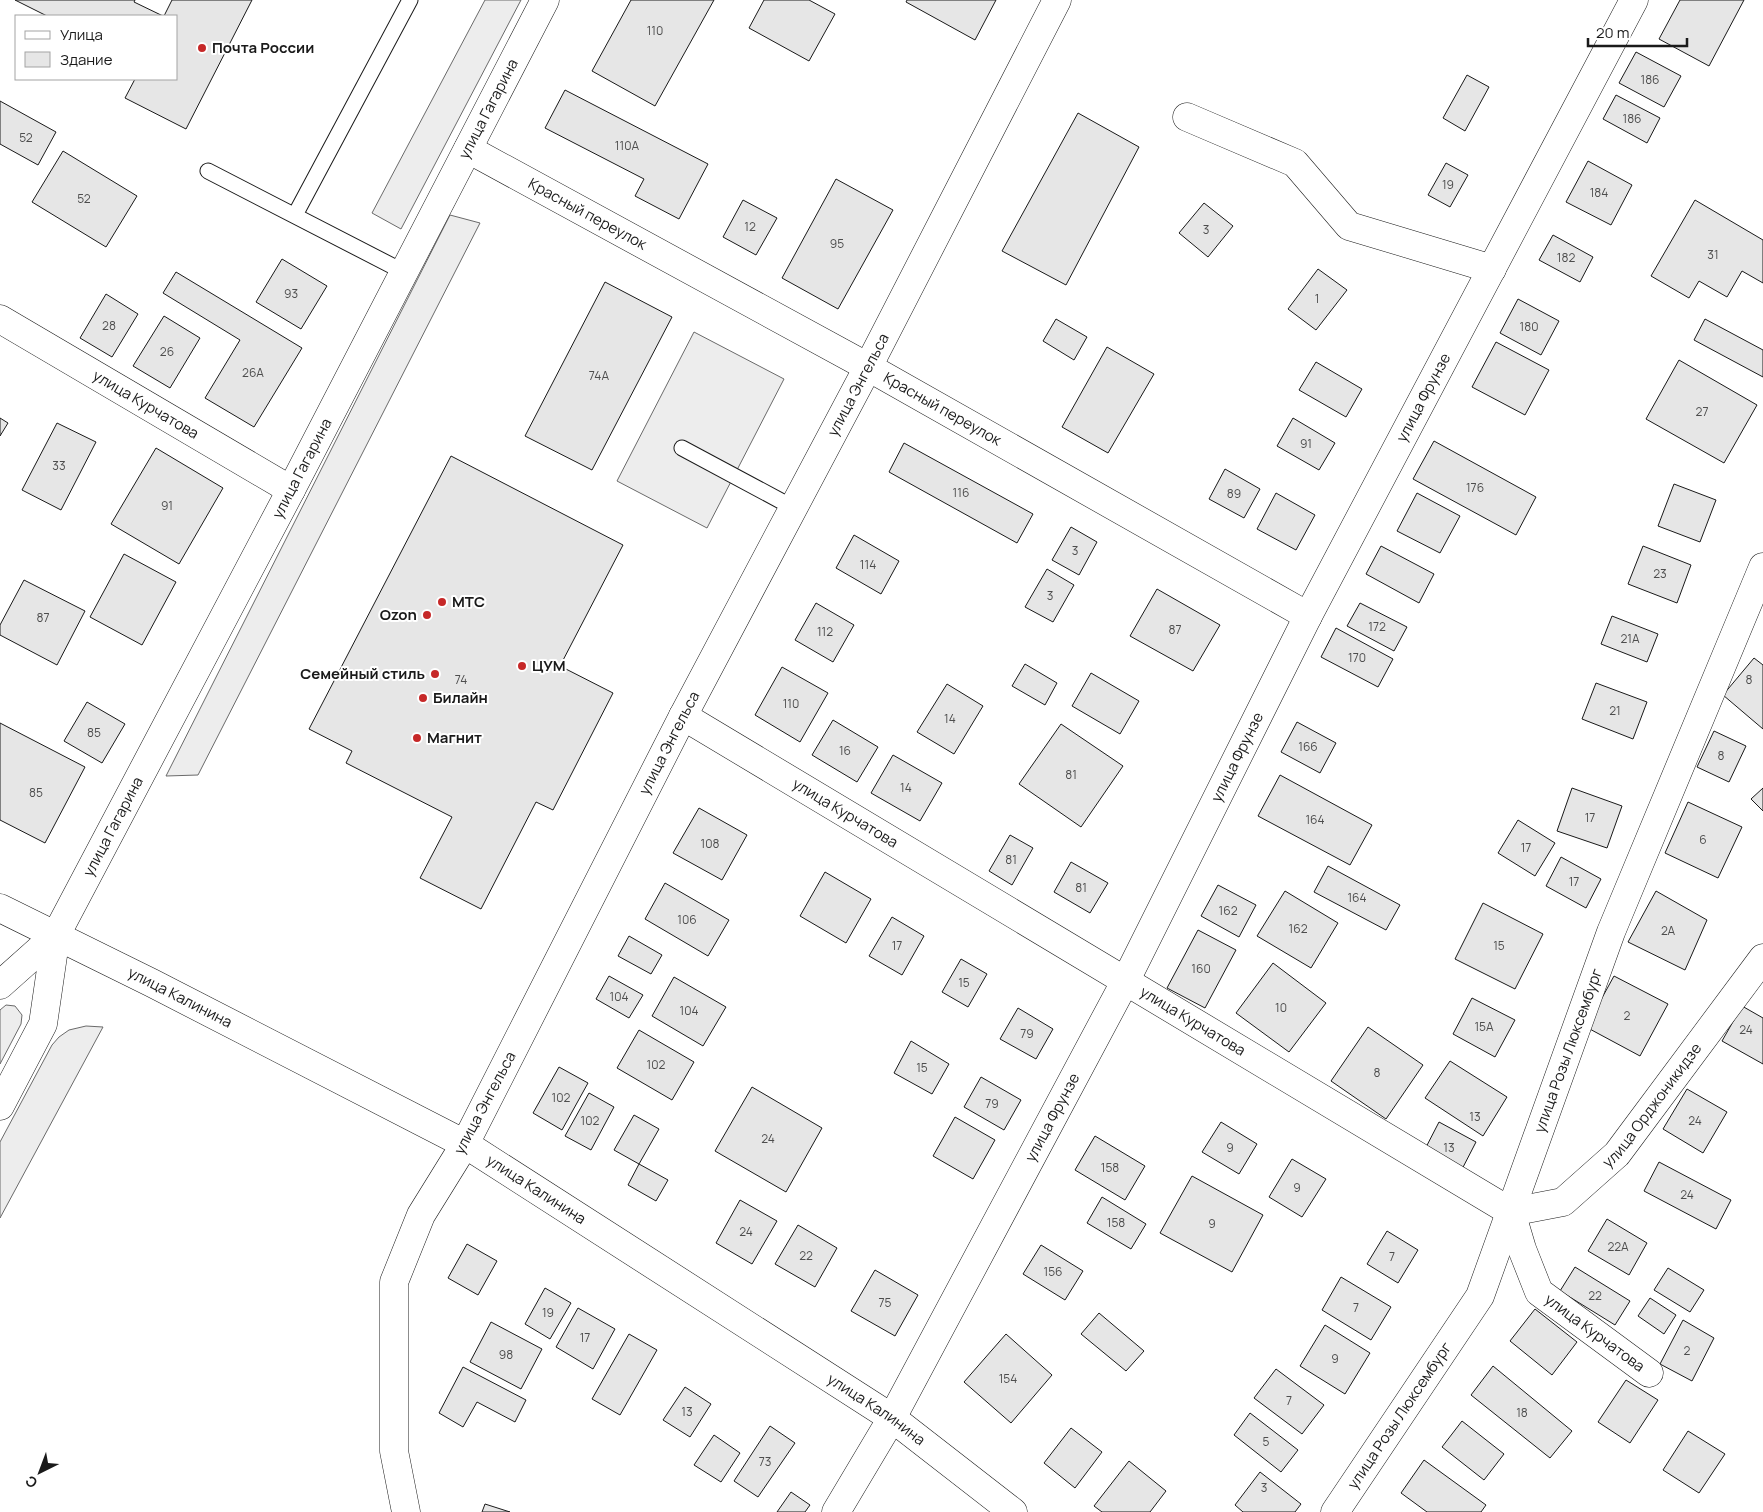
<svg xmlns="http://www.w3.org/2000/svg" width="1763" height="1512" font-family="Manrope,sans-serif">
<style>
.built{fill:#ededed;stroke:#6a6a6a}
.building{fill:#e6e6e6;stroke:#1a1a1a}
.lines{fill:none;stroke-linecap:round;stroke-linejoin:round}
.lane-casing{stroke:#1a1a1a;stroke-width:17}
.street-casing{stroke:#1a1a1a;stroke-width:29}
.secondary-casing{stroke:#1a1a1a;stroke-width:29}
.lane{stroke:#fff;stroke-width:15}
.street{stroke:#fff;stroke-width:28}
.secondary{stroke:#fff;stroke-width:28}
.poi-dot{fill:#c62828;stroke:#fff;stroke-width:2}
.labels{text-anchor:middle;stroke-width:4;stroke-linejoin:round;paint-order:stroke}
.number-label{font-size:12px;fill:#4d4d4d}
.poi-label{font-size:15px;font-weight:bold;fill:#1a1a1a;stroke:#fff;text-anchor:start}
.street-label{font-size:15px;fill:#1a1a1a;stroke:#fff}
</style>
<rect width="100%" height="100%" fill="#fff"/>
<g class="built">
<polygon points="485,0 521,0 401,229 372,213"/>
<polygon points="450,215 480,223 198,775 166,776"/>
<polygon points="694,332 784,379 707,528 617,481"/>
<polygon points="6,1005 15,1006 22,1015 21,1024 0,1064 0,1010"/>
<polygon points="86,1026 103,1027 0,1218 0,1142 52,1045 59,1037 69,1030"/>
</g>
<g class="building">
<polygon points="15,0 135,0 134,2 163,16 47,16"/>
<polygon points="172,0 252,0 186,129 125,98 135,79 176,79 176,16 164,16"/>
<polygon points="631,0 714,0 655,106 592,71"/>
<polygon points="764,0 809,0 835,14 809,61 749,28"/>
<polygon points="907,0 996,0 975,40 906,2"/>
<polygon points="1680,0 1744,0 1709,66 1659,39"/>
<polygon points="1636,52 1681,76 1664,107 1619,83"/>
<polygon points="1467,75 1489,87 1465,131 1443,118"/>
<polygon points="565,90 708,164 679,219 635,196 644,179 545,128"/>
<polygon points="1616,95 1660,118 1647,143 1603,119"/>
<polygon points="0,101 56,132 38,165 0,144"/>
<polygon points="1078,113 1139,147 1066,285 1002,251"/>
<polygon points="63,151 137,196 106,247 32,202"/>
<polygon points="1588,161 1632,185 1611,225 1566,202"/>
<polygon points="1446,163 1468,175 1450,207 1428,195"/>
<polygon points="836,179 893,210 838,309 782,278"/>
<polygon points="743,200 777,218 756,255 723,237"/>
<polygon points="1695,200 1763,240 1763,283 1742,271 1727,297 1699,281 1689,298 1651,276"/>
<polygon points="1204,203 1233,226 1208,257 1179,233"/>
<polygon points="1553,235 1593,257 1580,282 1539,260"/>
<polygon points="282,259 327,286 301,329 256,302"/>
<polygon points="1318,269 1347,290 1316,330 1288,309"/>
<polygon points="176,272 302,348 254,427 205,398 240,340 163,293"/>
<polygon points="605,282 672,317 592,470 525,436"/>
<polygon points="106,294 138,314 112,357 80,338"/>
<polygon points="1518,299 1559,321 1541,355 1500,333"/>
<polygon points="164,316 200,338 170,388 133,366"/>
<polygon points="1056,319 1087,337 1074,360 1043,341"/>
<polygon points="1705,319 1763,350 1763,377 1694,340"/>
<polygon points="1496,342 1549,370 1525,415 1472,387"/>
<polygon points="1107,347 1154,374 1108,453 1062,427"/>
<polygon points="1679,360 1757,405 1724,463 1646,419"/>
<polygon points="1316,362 1362,389 1346,417 1299,390"/>
<polygon points="0,418 8,423 0,436"/>
<polygon points="1293,418 1335,443 1319,470 1277,446"/>
<polygon points="57,423 96,442 61,510 22,490"/>
<polygon points="1434,441 1536,497 1516,535 1413,479"/>
<polygon points="904,443 1033,514 1017,543 889,472"/>
<polygon points="156,448 223,488 179,564 111,524"/>
<polygon points="451,456 623,545 560,666 613,693 553,810 536,802 481,909 420,878 452,817 346,763 352,751 309,729"/>
<polygon points="1225,469 1260,489 1244,518 1209,499"/>
<polygon points="1674,484 1716,500 1700,542 1658,526"/>
<polygon points="1276,493 1315,515 1296,550 1257,529"/>
<polygon points="1417,493 1460,516 1440,553 1397,531"/>
<polygon points="1071,527 1097,542 1079,575 1052,560"/>
<polygon points="854,535 899,561 881,594 836,568"/>
<polygon points="1381,546 1434,574 1419,603 1366,574"/>
<polygon points="1643,546 1691,565 1677,603 1628,584"/>
<polygon points="124,554 176,582 142,645 90,617"/>
<polygon points="1047,569 1074,585 1053,622 1025,607"/>
<polygon points="24,580 85,611 57,665 0,635 0,625"/>
<polygon points="1157,589 1220,625 1193,671 1130,636"/>
<polygon points="816,603 854,625 833,662 795,640"/>
<polygon points="1360,603 1407,627 1394,651 1347,626"/>
<polygon points="1612,616 1658,634 1647,662 1601,644"/>
<polygon points="1336,628 1393,659 1378,687 1321,657"/>
<polygon points="1754,658 1763,665 1763,729 1723,695"/>
<polygon points="1025,664 1057,683 1045,705 1012,686"/>
<polygon points="782,667 828,693 800,742 755,715"/>
<polygon points="1091,673 1139,701 1120,734 1072,706"/>
<polygon points="1596,683 1647,702 1633,739 1582,719"/>
<polygon points="947,684 983,706 954,754 917,732"/>
<polygon points="87,702 125,724 102,763 64,741"/>
<polygon points="833,720 878,747 857,782 812,755"/>
<polygon points="1297,722 1336,743 1320,773 1281,752"/>
<polygon points="0,723 85,767 45,843 0,820"/>
<polygon points="1061,724 1123,766 1081,827 1019,784"/>
<polygon points="1714,731 1746,746 1729,782 1697,767"/>
<polygon points="893,755 942,783 920,821 871,793"/>
<polygon points="1280,775 1372,825 1350,865 1258,816"/>
<polygon points="1572,788 1622,806 1607,848 1557,831"/>
<polygon points="1763,788 1763,811 1751,799"/>
<polygon points="1688,802 1742,827 1718,878 1665,853"/>
<polygon points="699,808 747,835 722,880 673,853"/>
<polygon points="1518,820 1555,843 1535,876 1498,853"/>
<polygon points="1010,835 1033,848 1012,885 989,871"/>
<polygon points="1561,857 1601,879 1586,908 1546,886"/>
<polygon points="1071,862 1108,883 1090,913 1054,892"/>
<polygon points="1328,866 1400,905 1386,930 1314,892"/>
<polygon points="825,872 871,899 846,943 800,916"/>
<polygon points="665,883 729,920 708,956 645,919"/>
<polygon points="1218,885 1256,905 1239,937 1201,916"/>
<polygon points="1285,891 1338,923 1311,968 1257,936"/>
<polygon points="1656,891 1707,920 1685,970 1628,942"/>
<polygon points="1483,903 1543,934 1515,989 1455,959"/>
<polygon points="892,917 924,936 902,975 869,956"/>
<polygon points="1198,930 1236,950 1205,1008 1167,988"/>
<polygon points="629,936 662,955 651,974 618,956"/>
<polygon points="961,959 987,974 968,1007 942,992"/>
<polygon points="1273,963 1326,1003 1289,1052 1236,1013"/>
<polygon points="609,976 643,995 629,1018 596,999"/>
<polygon points="1614,976 1668,1004 1640,1056 1586,1027"/>
<polygon points="674,977 726,1007 703,1046 652,1016"/>
<polygon points="1472,998 1515,1020 1495,1057 1453,1034"/>
<polygon points="1742,1006 1763,1018 1763,1064 1722,1041"/>
<polygon points="1018,1008 1053,1029 1036,1059 1000,1039"/>
<polygon points="1368,1027 1423,1065 1386,1119 1331,1081"/>
<polygon points="639,1030 694,1062 672,1100 617,1068"/>
<polygon points="911,1041 949,1064 932,1094 894,1073"/>
<polygon points="1450,1061 1507,1097 1483,1136 1425,1098"/>
<polygon points="559,1067 588,1083 562,1130 533,1113"/>
<polygon points="981,1077 1021,1100 1004,1130 964,1107"/>
<polygon points="752,1087 822,1128 786,1192 715,1151"/>
<polygon points="1687,1089 1727,1112 1703,1153 1663,1129"/>
<polygon points="589,1093 614,1107 591,1150 565,1136"/>
<polygon points="634,1115 659,1129 639,1164 614,1150"/>
<polygon points="955,1117 995,1140 973,1179 933,1156"/>
<polygon points="1221,1122 1257,1144 1239,1174 1202,1152"/>
<polygon points="1439,1122 1476,1142 1459,1175 1422,1155"/>
<polygon points="1095,1136 1145,1166 1125,1200 1075,1170"/>
<polygon points="1292,1159 1326,1179 1302,1217 1269,1197"/>
<polygon points="1659,1162 1731,1200 1716,1229 1644,1191"/>
<polygon points="639,1164 668,1180 656,1201 628,1185"/>
<polygon points="1192,1176 1263,1215 1232,1272 1160,1233"/>
<polygon points="1102,1197 1146,1224 1131,1249 1087,1223"/>
<polygon points="740,1200 777,1221 752,1264 716,1243"/>
<polygon points="1607,1219 1647,1243 1629,1275 1588,1251"/>
<polygon points="798,1225 837,1248 815,1287 775,1264"/>
<polygon points="1387,1231 1418,1250 1398,1283 1367,1264"/>
<polygon points="467,1244 497,1261 478,1295 448,1278"/>
<polygon points="1041,1245 1083,1271 1065,1300 1023,1274"/>
<polygon points="1575,1267 1630,1301 1615,1325 1560,1291"/>
<polygon points="1668,1268 1704,1290 1690,1312 1654,1290"/>
<polygon points="875,1270 918,1295 895,1336 851,1311"/>
<polygon points="1341,1277 1391,1307 1371,1340 1322,1310"/>
<polygon points="545,1288 571,1303 550,1339 525,1324"/>
<polygon points="1650,1298 1676,1315 1664,1334 1638,1316"/>
<polygon points="578,1308 615,1329 593,1369 556,1347"/>
<polygon points="1535,1309 1577,1342 1552,1375 1510,1341"/>
<polygon points="1099,1313 1144,1351 1126,1371 1081,1334"/>
<polygon points="1683,1320 1714,1338 1692,1381 1660,1364"/>
<polygon points="491,1322 542,1349 521,1389 470,1362"/>
<polygon points="1325,1325 1370,1353 1345,1394 1300,1366"/>
<polygon points="629,1334 657,1350 620,1415 592,1399"/>
<polygon points="1006,1334 1052,1375 1011,1423 964,1382"/>
<polygon points="1493,1366 1572,1431 1550,1458 1471,1395"/>
<polygon points="463,1367 526,1400 515,1422 477,1402 463,1427 439,1413"/>
<polygon points="1276,1369 1324,1405 1302,1434 1254,1398"/>
<polygon points="1626,1380 1658,1400 1630,1443 1598,1422"/>
<polygon points="685,1387 711,1404 690,1437 663,1420"/>
<polygon points="1250,1413 1298,1450 1281,1472 1234,1435"/>
<polygon points="1462,1421 1504,1454 1484,1480 1442,1447"/>
<polygon points="770,1426 795,1443 758,1497 734,1481"/>
<polygon points="1071,1428 1102,1452 1075,1488 1044,1463"/>
<polygon points="1688,1431 1725,1454 1699,1493 1663,1470"/>
<polygon points="714,1435 740,1453 721,1482 694,1465"/>
<polygon points="1424,1460 1486,1505 1481,1512 1427,1512 1401,1493"/>
<polygon points="1129,1461 1166,1491 1150,1512 1102,1512 1094,1506"/>
<polygon points="1260,1472 1301,1504 1295,1512 1243,1512 1235,1505"/>
<polygon points="791,1492 810,1505 805,1512 777,1512"/>
<polygon points="485,1504 510,1512 482,1512"/>
</g>
<g class="lines">
<g class="lane-casing">
<g id="lane">
<polyline points="208,171 404,272"/>
<polyline points="295,215 410,0"/>
<polyline points="682,448 794,508"/>
</g>
</g>
<g class="street-casing">
<g id="street">
<polyline points="1187,117 1295,163 1349,226 1492,269"/>
<path id="s1" d="M468 149 868 367 1308 616"/>
<path id="s2" d="M0 319 291 490"/>
<path id="s3" d="M683 716 1511 1212 1522 1249 1539 1292 1649 1373"/>
<path id="s4" d="M1511 1212 1563 1202 1617 1154 1763 958"/>
<polyline points="406,1512 394,1451 394,1282 421,1215 465,1144"/>
<path id="s5" d="M836 1512 892 1418 1126 980 1308 616 1634 0"/>
<path id="s6" d="M1335 1512 1480 1296 1611 932 1763 567"/>
</g>
</g>
<g class="secondary-casing">
<g id="secondary">
<path id="s7" d="M0 908 152 983 465 1144 892 1418 1013 1512"/>
<polyline points="0,985 56,935"/>
<path id="s8" d="M0 1106 43 1024 56 935 291 490 545 0"/>
<path id="s9" d="M465 1144 683 716 868 367 1057 0"/>
</g>
</g>
<use href="#lane" class="lane"/>
<use href="#street" class="street"/>
<use href="#secondary" class="secondary"/>
</g>
<g class="poi-dot">
<circle cx="202" cy="48" r="5"/>
<circle cx="442" cy="602" r="5"/>
<circle cx="427" cy="615" r="5"/>
<circle cx="522" cy="666" r="5"/>
<circle cx="435" cy="674" r="5"/>
<circle cx="423" cy="698" r="5"/>
<circle cx="417" cy="738" r="5"/>
</g>
<g class="labels">
<g class="number-label">
<text x="655" y="35">110</text>
<text x="1650" y="84">186</text>
<text x="1632" y="123">186</text>
<text x="26" y="142">52</text>
<text x="627" y="150">110А</text>
<text x="1448" y="189">19</text>
<text x="1599" y="197">184</text>
<text x="84" y="203">52</text>
<text x="750" y="231">12</text>
<text x="1206" y="234">3</text>
<text x="837" y="248">95</text>
<text x="1713" y="259">31</text>
<text x="1566" y="262">182</text>
<text x="291" y="298">93</text>
<text x="1317" y="303">1</text>
<text x="109" y="330">28</text>
<text x="1529" y="331">180</text>
<text x="167" y="356">26</text>
<text x="253" y="377">26А</text>
<text x="599" y="380">74А</text>
<text x="1702" y="416">27</text>
<text x="1306" y="448">91</text>
<text x="59" y="470">33</text>
<text x="1475" y="492">176</text>
<text x="961" y="497">116</text>
<text x="1234" y="498">89</text>
<text x="167" y="510">91</text>
<text x="1075" y="555">3</text>
<text x="868" y="569">114</text>
<text x="1660" y="578">23</text>
<text x="1050" y="600">3</text>
<text x="43" y="622">87</text>
<text x="1377" y="631">172</text>
<text x="1175" y="634">87</text>
<text x="825" y="636">112</text>
<text x="1630" y="643">21А</text>
<text x="1357" y="662">170</text>
<text x="461" y="684">74</text>
<text x="1749" y="684">8</text>
<text x="791" y="708">110</text>
<text x="1615" y="715">21</text>
<text x="950" y="723">14</text>
<text x="94" y="737">85</text>
<text x="1308" y="751">166</text>
<text x="845" y="755">16</text>
<text x="1721" y="760">8</text>
<text x="1071" y="779">81</text>
<text x="906" y="792">14</text>
<text x="36" y="797">85</text>
<text x="1590" y="822">17</text>
<text x="1315" y="824">164</text>
<text x="1703" y="844">6</text>
<text x="710" y="848">108</text>
<text x="1526" y="852">17</text>
<text x="1011" y="864">81</text>
<text x="1574" y="886">17</text>
<text x="1081" y="892">81</text>
<text x="1357" y="902">164</text>
<text x="1228" y="915">162</text>
<text x="687" y="924">106</text>
<text x="1298" y="933">162</text>
<text x="1668" y="935">2А</text>
<text x="897" y="950">17</text>
<text x="1499" y="950">15</text>
<text x="1201" y="973">160</text>
<text x="964" y="987">15</text>
<text x="619" y="1001">104</text>
<text x="1281" y="1012">10</text>
<text x="689" y="1015">104</text>
<text x="1627" y="1020">2</text>
<text x="1484" y="1031">15А</text>
<text x="1746" y="1034">24</text>
<text x="1027" y="1038">79</text>
<text x="656" y="1069">102</text>
<text x="922" y="1072">15</text>
<text x="1377" y="1077">8</text>
<text x="561" y="1102">102</text>
<text x="992" y="1108">79</text>
<text x="1475" y="1121">13</text>
<text x="590" y="1125">102</text>
<text x="1695" y="1125">24</text>
<text x="768" y="1143">24</text>
<text x="1230" y="1152">9</text>
<text x="1449" y="1152">13</text>
<text x="1110" y="1172">158</text>
<text x="1297" y="1192">9</text>
<text x="1687" y="1199">24</text>
<text x="1116" y="1227">158</text>
<text x="1212" y="1228">9</text>
<text x="746" y="1236">24</text>
<text x="1618" y="1251">22А</text>
<text x="806" y="1260">22</text>
<text x="1392" y="1261">7</text>
<text x="1053" y="1276">156</text>
<text x="1595" y="1300">22</text>
<text x="885" y="1307">75</text>
<text x="1356" y="1312">7</text>
<text x="548" y="1317">19</text>
<text x="585" y="1342">17</text>
<text x="1687" y="1355">2</text>
<text x="506" y="1359">98</text>
<text x="1335" y="1363">9</text>
<text x="1008" y="1383">154</text>
<text x="1289" y="1405">7</text>
<text x="687" y="1416">13</text>
<text x="1522" y="1417">18</text>
<text x="1266" y="1446">5</text>
<text x="765" y="1466">73</text>
<text x="1264" y="1492">3</text>
</g>
<g class="poi-label">
<text x="212" y="53">Почта России</text>
<text x="452" y="607">МТС</text>
<text x="417" y="620" text-anchor="end">Ozon</text>
<text x="532" y="671">ЦУМ</text>
<text x="425" y="679" text-anchor="end">Семейный стиль</text>
<text x="433" y="703">Билайн</text>
<text x="427" y="743">Магнит</text>
</g>
<g class="street-label">
<text dy="5" stroke="none"><textPath href="#s8" startOffset="1115">улица Гагарина</textPath></text>
<text dy="5" stroke="none"><textPath href="#s1" startOffset="136">Красный переулок</textPath></text>
<text dy="5" stroke="none"><textPath href="#s9" startOffset="855">улица Энгельса</textPath></text>
<text dy="5" stroke="none"><textPath href="#s5" startOffset="1260">улица Фрунзе</textPath></text>
<text dy="5" stroke="none"><textPath href="#s2" startOffset="169">улица Курчатова</textPath></text>
<text dy="5" stroke="none"><textPath href="#s1" startOffset="541">Красный переулок</textPath></text>
<text dy="5" stroke="none"><textPath href="#s8" startOffset="710">улица Гагарина</textPath></text>
<text dy="5" stroke="none"><textPath href="#s9" startOffset="450">улица Энгельса</textPath></text>
<text dy="5" stroke="none"><textPath href="#s5" startOffset="855">улица Фрунзе</textPath></text>
<text dy="5" stroke="none"><textPath href="#s3" startOffset="189">улица Курчатова</textPath></text>
<text dy="5" stroke="none"><textPath href="#s8" startOffset="305">улица Гагарина</textPath></text>
<text dy="5" stroke="none"><textPath href="#s7" startOffset="201">улица Калинина</textPath></text>
<text dy="5" stroke="none"><textPath href="#s3" startOffset="594">улица Курчатова</textPath></text>
<text dy="5" stroke="none"><textPath href="#s6" startOffset="521">улица Розы Люксембург</textPath></text>
<text transform="translate(485 1103) rotate(-62)" y="5">улица Энгельса</text>
<text dy="5" stroke="none"><textPath href="#s4" startOffset="185">улица Орджоникидзе</textPath></text>
<text dy="5" stroke="none"><textPath href="#s5" startOffset="450">улица Фрунзе</textPath></text>
<text dy="5" stroke="none"><textPath href="#s7" startOffset="606">улица Калинина</textPath></text>
<text dy="5" stroke="none"><textPath href="#s3" startOffset="1119">улица Курчатова</textPath></text>
<text dy="5" stroke="none"><textPath href="#s7" startOffset="1011">улица Калинина</textPath></text>
<text dy="5" stroke="none"><textPath href="#s6" startOffset="116">улица Розы Люксембург</textPath></text>
</g>
</g>
<rect x="15" y="15" width="162" height="65" fill="#ffffff" stroke="#a3a3a3"/>
<rect x="25" y="31" width="25" height="8" fill="#ffffff" stroke="#a3a3a3"/>
<text x="60" y="40" font-size="15" fill="#1a1a1a">Улица</text>
<rect x="25" y="52" width="25" height="15" fill="#e6e6e6" stroke="#a3a3a3"/>
<text x="60" y="65" font-size="15" fill="#1a1a1a">Здание</text>
<g transform="translate(40 1472) rotate(222)" stroke="#ffffff" stroke-width="4" paint-order="stroke">
<path d="M0-4L9 19L0 12L-9 19Z" fill="#1a1a1a"/>
<text y="-8" font-size="14" font-weight="bold" text-anchor="middle" fill="#1a1a1a">С</text>
</g>
<path d="M1588 38v8h99v-8" fill="none" stroke="#1a1a1a" stroke-width="2.5"/>
<text x="1596" y="38" font-size="15" fill="#1a1a1a" stroke="#ffffff" stroke-width="4" paint-order="stroke">20 m</text>
</svg>
